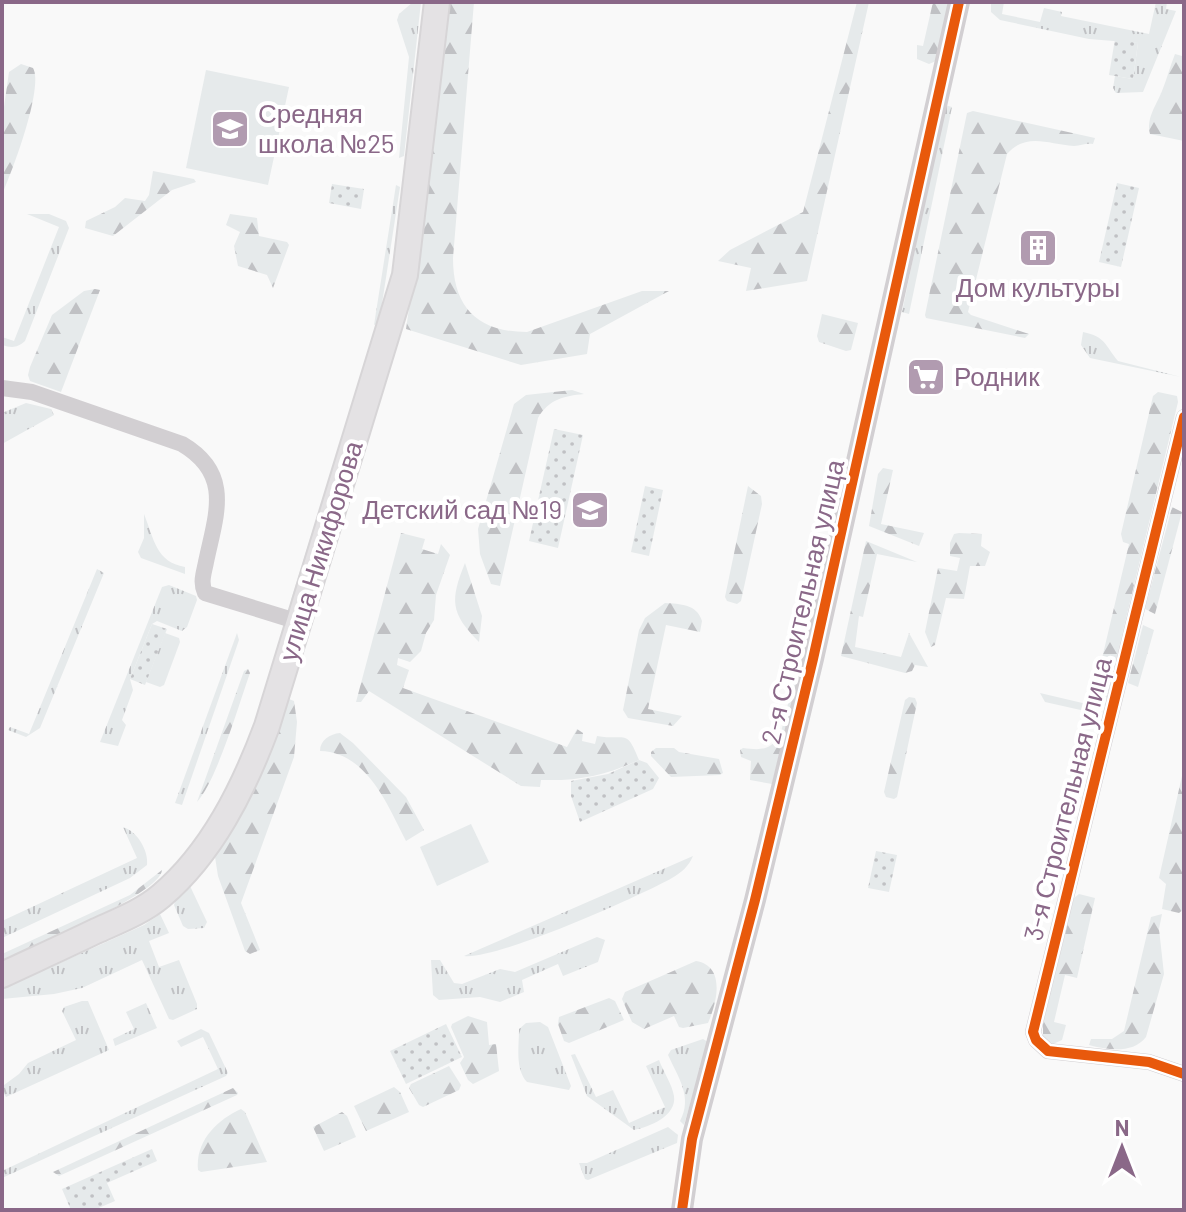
<svg xmlns="http://www.w3.org/2000/svg" width="1186" height="1212" font-family="Barlow,sans-serif">
<style>
.grass{fill:url(#grass-tufts)}
.forest{fill:url(#forest-firs)}
.park{fill:url(#park-dots)}
.garden{fill:#e6eaeb}
.lines{fill:none;stroke-linecap:round;stroke-linejoin:round}
.secondary-casing{stroke:#d7d5d7;stroke-width:28}
.minor{stroke:#d2cfd2;stroke-width:16}
.tertiary{stroke:#d2cfd2;stroke-width:22}
.secondary{stroke:#e4e2e4;stroke-width:24}
.cycleway-casing{stroke:#fff;stroke-width:15}
.cycleway{stroke:#e8590c;stroke-width:10}
.labels{text-anchor:middle;stroke-width:8;stroke-linejoin:round;paint-order:stroke}
.poi-label{font-size:26px;fill:#8a6888;stroke:#fff;text-anchor:start}
.street-label{font-size:26px;fill:#8a6888;stroke:#fff}
</style>
<defs>
<pattern id="grass-tufts" width="24" height="20" patternUnits="userSpaceOnUse" patternTransform="scale(2)"><rect width="24" height="20" fill="#e6eaeb"/><path d="M3 7l-1-3M5 7V3M7 7l1-3M15 17l-1-3M17 17v-4M19 17l1-3" fill="none" stroke="#c0c1c4"/></pattern>
<pattern id="forest-firs" width="22" height="20" patternUnits="userSpaceOnUse" patternTransform="scale(2)"><rect width="22" height="20" fill="#e6eaeb"/><path d="M5 1l3.5 6h-7zM16 11l3.5 6h-7z" fill="#c0c1c4"/></pattern>
<pattern id="park-dots" width="8" height="8" patternUnits="userSpaceOnUse" patternTransform="scale(2)"><rect width="8" height="8" fill="#e6eaeb"/><path d="M2 2h.1M6 6h.1" fill="none" stroke="#c0c1c4" stroke-width="1.8" stroke-linecap="round"/></pattern>
</defs>
<rect width="100%" height="100%" fill="#f9f9f9"/>
<g class="grass">
<polygon points="413,2 421,2 404,156 399,158 409,57 397,20 399,14"/>
<polygon points="991,2 1004,2 1002,14 1040,22 1044,8 1062,12 1061,16 1149,34 1156,2 1167,2 1166,9 1176,11 1143,92 1116,93 1113,88 1115,76 1133,79 1138,43 1089,39 1000,20 991,12"/>
<polygon points="945,105 952,107 909,314 902,312"/>
<polygon points="396,185 400,187 379,323 374,325"/>
<path d="M27 214H49L66 221 69 228 25 341C17 348 12 348 2 345V337L14 341 59 227Z"/>
<path d="M1083 332C1106 337 1104 344 1118 361L1181 377 1090 358 1081 345Z"/>
<polygon points="368,353 371,354 294,601 291,600"/>
<polygon points="26,403 51,409 54,415 2,444 2,413"/>
<path d="M144 514C154 539 156 562 185 567V574L141 558 138 552 144 538Z"/>
<polygon points="97,569 104,573 40,728 26,737 8,730 10,727 29,734"/>
<polygon points="169,585 196,596 197,600 187,627 182,631 157,621 152,624 130,679 133,690 122,720 126,725 118,746 100,742 162,587"/>
<polygon points="165,633 179,638 180,642 164,685 160,687 146,682"/>
<polygon points="237,633 239,640 182,805 175,803"/>
<path d="M123 827C137 831 149 851 147 865L130 878 2 938V921L137 858Z"/>
<path d="M693 856C689 866 681 873 672 878 638 897 497 960 464 956Z"/>
<polygon points="190,886 207,922 204,928 188,929 183,926 174,905 175,901"/>
<polygon points="160,914 169,933 149,941 159,967 179,960 197,1004 197,1009 173,1020 169,1019 142,960 82,988 54,994 2,999 2,989 144,925"/>
<polygon points="597,937 605,940 598,962 563,976 558,964 522,980 524,992 500,1002 480,997 439,1000 433,995 431,960 440,960 454,983 462,984 500,969 515,972"/>
<polygon points="82,1001 88,1001 109,1050 6,1097 3,1092 4,1085 19,1074 28,1063 76,1040 62,1011 64,1007"/>
<polygon points="146,1003 157,1028 115,1046 113,1039 134,1029 126,1012"/>
<path d="M540 1022 548 1027 571 1086 569 1090 527 1082C515 1069 519 1047 519 1029L526 1023Z"/>
<polygon points="201,1029 209,1033 228,1073 226,1076 2,1178 2,1171 218,1069 203,1037 181,1047 177,1041"/>
<path d="M703 1039 708 1042 684 1125 680 1121C693 1097 678 1077 668 1055L671 1050Z"/>
<path d="M575 1054 596 1097 613 1090 629 1123 665 1107 646 1066 659 1060C663 1071 672 1084 674 1096 677 1116 649 1127 634 1130L587 1096 571 1055Z"/>
<polygon points="668,1127 678,1135 677,1143 588,1180 585,1179 579,1163 587,1163"/>
</g>
<g class="forest">
<path d="M449 2H474L453 258C453 307 477 332 527 332L642 291H669L590 334 587 354 521 365 406 329 429 172Z"/>
<polygon points="857,2 869,2 807,281 746,291 751,268 718,261 730,250 803,212"/>
<polygon points="933,2 949,2 936,61 929,64 917,59 917,45 923,46"/>
<path d="M1184 51V141L1150 134C1146 118 1156 106 1162 91 1167 79 1170 66 1175 54L1182 56Z"/>
<path d="M21 64 33 68C44 87 12 172 2 194V121L9 72Z"/>
<path d="M973 111 1095 138 1093 144C1085 143 1081 146 1074 146 1048 144 1026 132 1007 154L968 312 971 315 1029 334 1025 338 926 318 925 315 967 113Z"/>
<polygon points="153,171 194,179 196,182 172,190 113,236 85,228 86,221 115,207 125,198 145,201 149,195"/>
<polygon points="230,214 257,218 259,236 287,242 289,245 273,288 267,275 238,266 234,246 240,232 226,225"/>
<polygon points="95,289 100,290 61,392 30,381 28,375 30,367 52,315 84,291"/>
<polygon points="822,314 858,323 851,350 846,351 819,342 817,336"/>
<path d="M572 390 584 394C564 396 549 399 538 418L500 586 491 584 480 554 478 529 514 404 526 395Z"/>
<polygon points="1158,392 1177,396 1178,402 1105,706 1094,713 1045,702 1040,693 1091,705 1129,544 1123,542 1121,534 1153,396"/>
<polygon points="883,468 893,470 881,524 924,533 919,546 869,526 878,474"/>
<polygon points="748,486 761,496 762,504 741,601 737,604 727,601 725,597"/>
<polygon points="1172,507 1182,512 1155,614 1145,609"/>
<path d="M401 533 425 539 422 549 438 554 441 544 450 555 436 595 434 620 426 633 421 651 410 662 398 658 397 665 409 670 403 688 567 747 577 729 583 733 582 741 595 744 597 736C627 741 626 728 639 760 604 776 579 781 541 780L540 787 521 786 369 691 361 702H356Z"/>
<polygon points="959,533 982,534 981,546 990,552 985,566 970,566 964,599 946,598 935,645 931,647 925,632 938,568 957,571 960,558 950,556 950,543 954,534"/>
<polygon points="866,541 917,562 877,554 863,617 859,616 855,647 901,657 909,633 928,667 915,665 912,671 905,673 841,656"/>
<path d="M465 563 482 616 479 642C450 613 450 600 465 563Z"/>
<path d="M665 603C680 604 697 604 702 621L700 632 666 625 648 709 682 716 673 726 628 718 623 710 639 630 645 618Z"/>
<polygon points="1143,625 1154,630 1138,687 1128,683"/>
<path d="M804 640 807 641 772 784 750 780 751 761 741 757 740 750 743 748C760 750 769 751 780 736Z"/>
<path d="M248 669 250 673C239 704 217 780 197 802L244 671Z"/>
<polygon points="909,697 915,698 917,703 897,797 894,799 886,797 884,792 905,700"/>
<polygon points="289,699 294,701 297,722 294,757 241,903 260,950 250,954 245,951 218,876 215,857"/>
<path d="M340 733 353 743 406 797 424 830 406 841C388 806 367 752 320 751 320 740 330 734 340 733Z"/>
<polygon points="656,748 674,748 679,752 719,759 723,773 720,775 671,777 651,756 651,752"/>
<polygon points="1184,767 1184,909 1179,913 1162,909 1166,884 1159,878"/>
<path d="M162 870C160 895 29 947 2 960V954L130 895Z"/>
<polygon points="1079,894 1095,898 1077,978 1065,975 1054,1022 1066,1025 1062,1040 1053,1044 1043,1037 1043,1024 1074,898"/>
<path d="M1162 914 1159 929 1164 974 1146 1037C1133 1054 1108 1050 1089 1045L1091 1039H1112L1124 1031 1151 917Z"/>
<path d="M696 961C726 966 717 1003 708 1023L683 1028 679 1027 674 1016 644 1029 632 1022 622 999 625 992Z"/>
<polygon points="609,998 615,1001 624,1020 569,1043 564,1041 558,1024 559,1017"/>
<polygon points="468,1016 487,1022 489,1045 496,1044 499,1071 473,1084 468,1080 460,1063 464,1057 451,1027 452,1024"/>
<polygon points="449,1066 461,1085 459,1090 423,1107 419,1105 409,1088 411,1084"/>
<polygon points="394,1087 400,1092 409,1112 366,1131 354,1106"/>
<polygon points="233,1088 238,1093 237,1095 59,1176 53,1172"/>
<path d="M241 1109 245 1112 267 1162 201 1172 198 1170C195 1141 217 1120 241 1109Z"/>
<polygon points="342,1112 347,1116 356,1137 324,1151 313,1127"/>
</g>
<g class="park">
<polygon points="1115,39 1138,43 1133,79 1109,75"/>
<polygon points="1117,183 1139,188 1121,267 1099,262"/>
<polygon points="332,184 364,189 361,209 329,203"/>
<polygon points="554,429 583,435 558,548 529,541"/>
<polygon points="645,486 663,490 649,556 631,552"/>
<polygon points="152,624 167,629 145,685 130,679"/>
<polygon points="639,760 647,763 659,778 653,789 580,822 571,796 571,781 608,774"/>
<polygon points="876,851 897,855 889,892 868,888"/>
<polygon points="446,1024 462,1057 406,1084 390,1051"/>
<polygon points="152,1149 157,1161 107,1183 115,1201 94,1210 71,1210 62,1189"/>
</g>
<g class="garden">
<polygon points="206,70 289,87 268,185 186,168"/>
<polygon points="471,824 489,862 437,886 420,847"/>
</g>
<g class="lines">
<g class="secondary-casing">
<path id="secondary" d="M2 975C34 960 65 946 96 931 118 921 142 912 161 896 212 853 244 788 267 726L405 275 437 2"/>
</g>
<g class="minor">
<path d="M2 388 32 392 182 444C233 474 216 514 206 562 204 573 200 582 205 593L299 622"/>
<polyline points="1184,417 1033,1032 1036,1040 1048,1051 1149,1062 1184,1074"/>
</g>
<polyline class="tertiary" points="682,1210 692,1139 755,900 813,659 959,2"/>
<use href="#secondary" class="secondary"/>
<g class="cycleway-casing">
<g id="cycleway">
<polyline points="1184,417 1033,1032 1036,1040 1048,1051 1149,1062 1184,1074"/>
<polyline points="682,1210 692,1139 755,900 813,659 959,2"/>
</g>
</g>
<use href="#cycleway" class="cycleway"/>
</g>
<defs>
<g id="school-square" transform="scale(2)"><rect x="-9" y="-9" width="18" height="18" rx="4" fill="#b19bb0" stroke="#fff"/><path d="M0-5L7-2L0 1L-7-2ZM-4 1L0 2.5L4 1V4Q0 6-4 4Z" fill="#fff"/></g>
<g id="building-square" transform="scale(2)"><rect x="-9" y="-9" width="18" height="18" rx="4" fill="#b19bb0" stroke="#fff"/><path d="M-4-6H4V6H1V3H-1V6H-4ZM-2.5-4.3h1.7v1.8h-1.7ZM.8-4.3h1.7v1.8H.8ZM-2.5-1h1.7V.8h-1.7ZM.8-1h1.7V.8H.8Z" fill="#fff"/></g>
<g id="supermarket-square" transform="scale(2)"><rect x="-9" y="-9" width="18" height="18" rx="4" fill="#b19bb0" stroke="#fff"/><path d="M-6-5.5h2.5l.6 2H6L4.5 2H-2.5L-4.4-4H-6ZM-1.5 3.2a1.3 1.3 0 1 0 .1 0ZM3 3.2a1.3 1.3 0 1 0 .1 0Z" fill="#fff"/></g>
</defs>
<g fill-rule="evenodd">
<use href="#school-square" x="230" y="129"/>
<use href="#building-square" x="1038" y="248"/>
<use href="#supermarket-square" x="926" y="377"/>
<use href="#school-square" x="590" y="510"/>
</g>
<g class="labels">
<g class="poi-label">
<text x="258" y="123">Средняя<tspan x="258" dy="30">школа №25</tspan></text>
<text x="1038" y="297" text-anchor="middle">Дом культуры</text>
<text x="954" y="386">Родник</text>
<text x="562" y="519" text-anchor="end">Детский сад №19</text>
</g>
<g class="street-label">
<text transform="translate(321 551) rotate(-73)" y="9">улица Никифорова</text>
<text transform="translate(803 602) rotate(-77)" y="9">2-я Строительная улица</text>
<text transform="translate(1068 799) rotate(-76)" y="9">3-я Строительная улица</text>
</g>
</g>
<rect width="1186" height="1212" fill="none" stroke="#8a6888" stroke-width="8"/>
<g transform="translate(1122 1148)" stroke="#ffffff" stroke-width="6" paint-order="stroke">
<path d="M0-6L14 30L0 20L-14 30Z" fill="#8a6888"/>
<text y="-12" font-size="22" font-weight="bold" text-anchor="middle" fill="#8a6888">N</text>
</g>
</svg>
